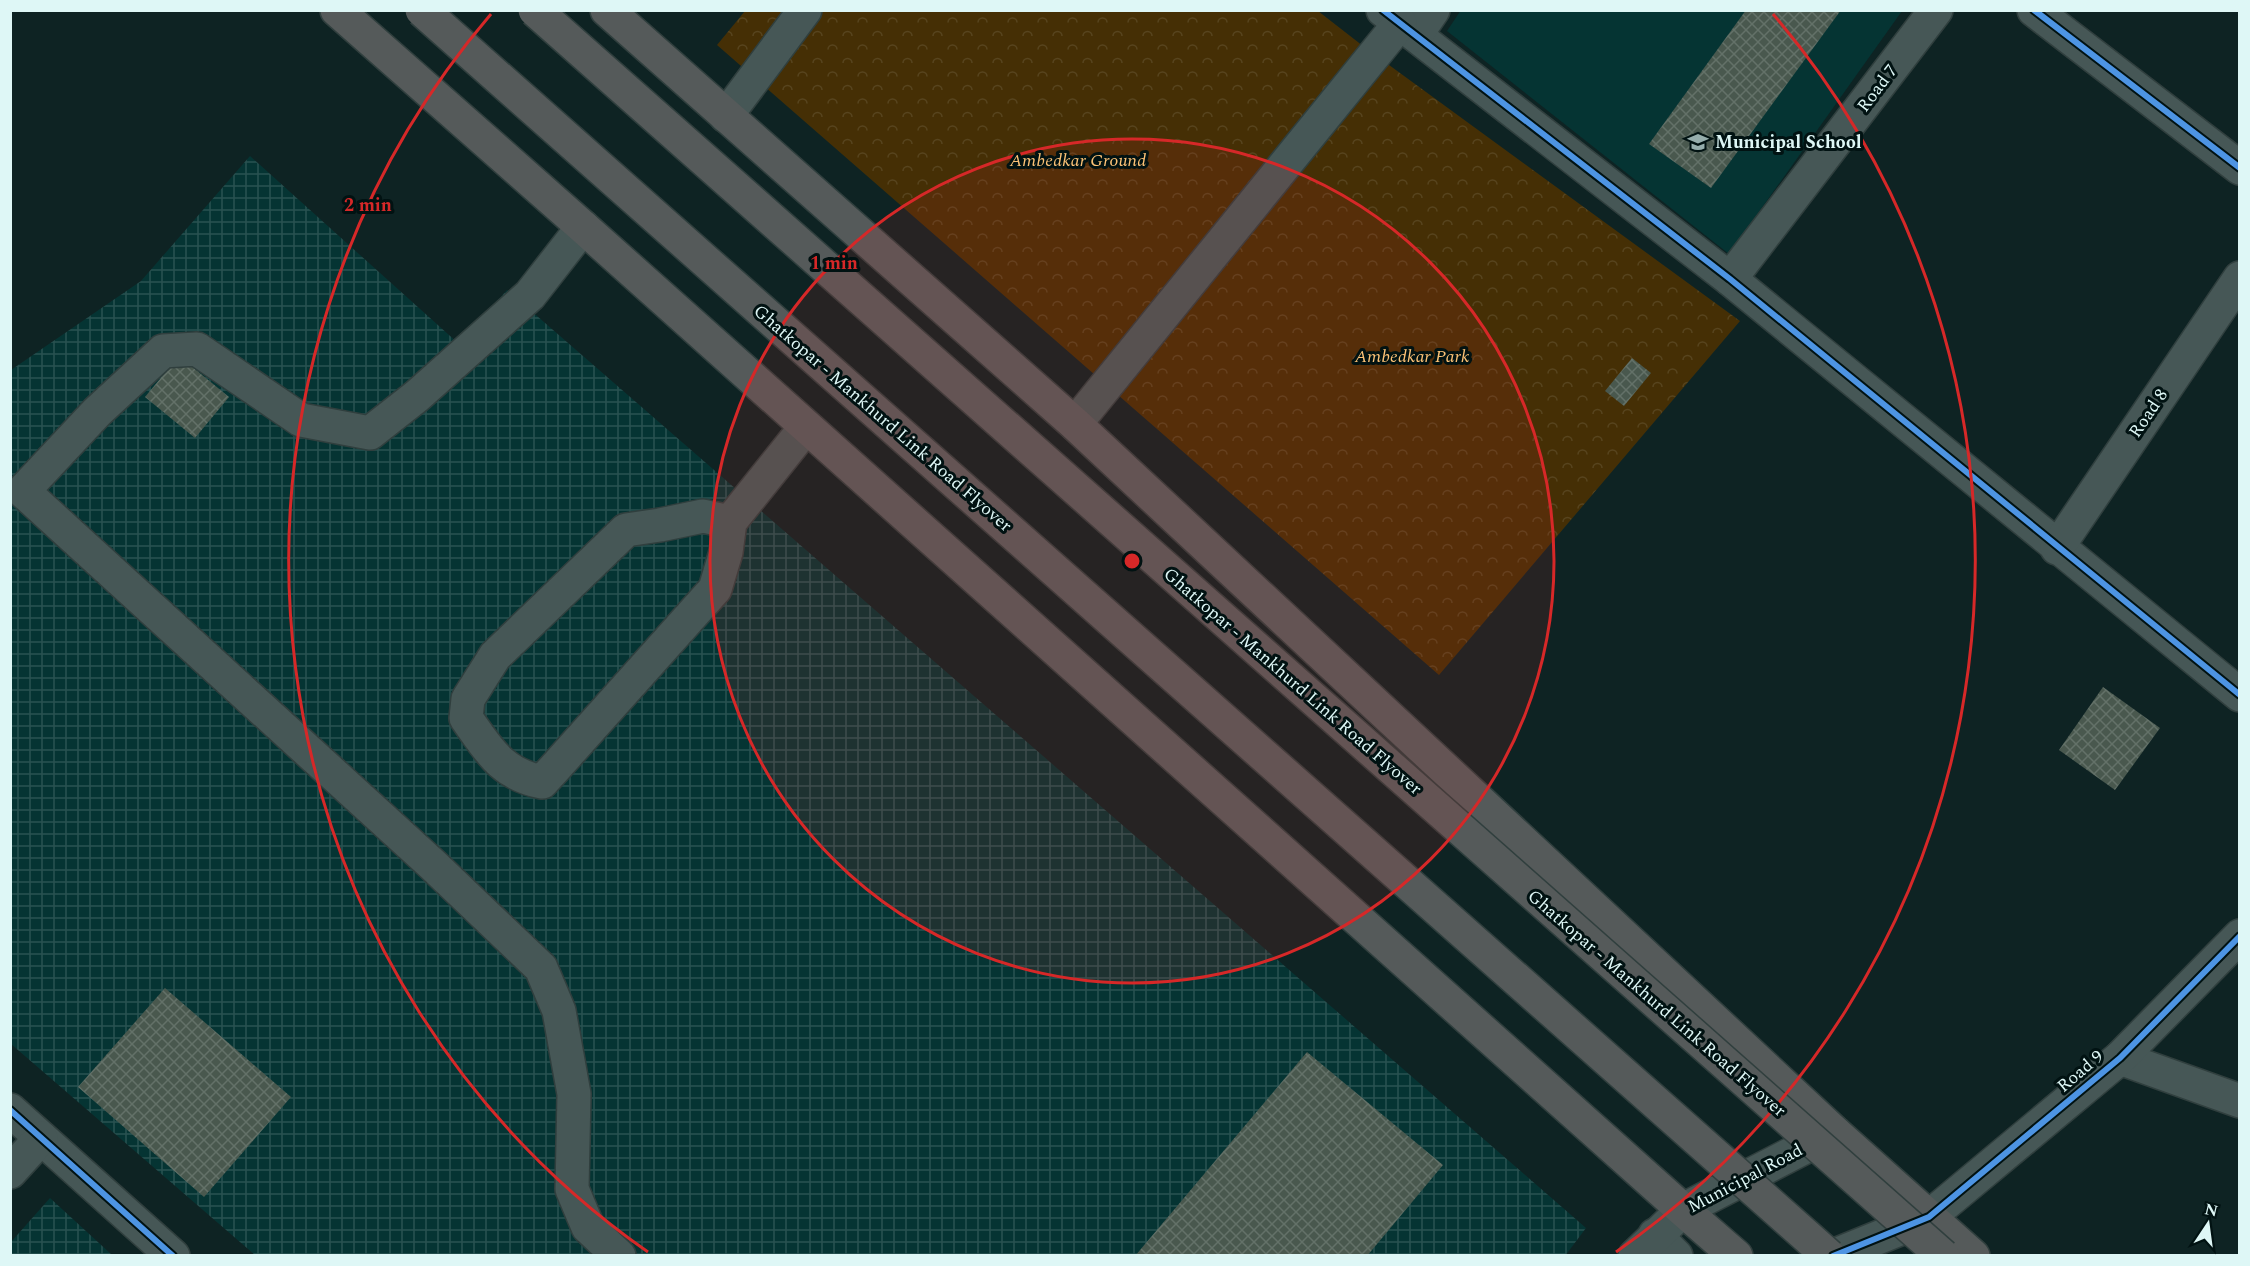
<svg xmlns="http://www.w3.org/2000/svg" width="2250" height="1266" font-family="Spectral,serif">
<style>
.built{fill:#053433}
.industrial{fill:url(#industrial-grid)}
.park{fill:url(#park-crowns)}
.building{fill:url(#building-cross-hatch)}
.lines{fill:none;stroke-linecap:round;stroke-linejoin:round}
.minor-casing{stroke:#303f3e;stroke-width:36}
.highway-casing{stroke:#303f3e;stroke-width:36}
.minor{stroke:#465756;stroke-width:33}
.highway{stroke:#555a5a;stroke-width:33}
.highway-bridge-casing{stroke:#303f3e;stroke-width:36;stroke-linecap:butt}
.highway-bridge{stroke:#555a5a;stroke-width:33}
.cycleway-casing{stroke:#011212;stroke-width:10}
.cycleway{stroke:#4d94e3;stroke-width:6}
.ring{fill:none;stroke:#d62828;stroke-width:3}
.labels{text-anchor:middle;stroke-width:6;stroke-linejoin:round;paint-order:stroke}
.street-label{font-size:18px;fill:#def7f6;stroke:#011212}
.poi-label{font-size:18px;font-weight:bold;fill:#def7f6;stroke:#011212;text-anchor:start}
.park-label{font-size:18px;font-style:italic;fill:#fcc276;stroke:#011212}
.centre{fill:#d62828;stroke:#011212;stroke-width:3}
.ring-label{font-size:18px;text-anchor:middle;font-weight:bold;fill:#d62828;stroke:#011212;stroke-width:6;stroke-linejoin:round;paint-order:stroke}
</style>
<defs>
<pattern id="industrial-grid" width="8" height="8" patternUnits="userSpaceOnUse" patternTransform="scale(1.5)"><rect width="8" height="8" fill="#053433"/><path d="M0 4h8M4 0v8" fill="none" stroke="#295251"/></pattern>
<pattern id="park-crowns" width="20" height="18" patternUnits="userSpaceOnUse" patternTransform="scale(1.5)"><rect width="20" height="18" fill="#452f05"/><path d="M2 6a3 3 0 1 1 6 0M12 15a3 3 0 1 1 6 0" fill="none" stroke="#57441e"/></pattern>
<pattern id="building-cross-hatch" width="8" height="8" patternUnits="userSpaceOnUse" patternTransform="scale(1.5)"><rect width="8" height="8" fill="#49584e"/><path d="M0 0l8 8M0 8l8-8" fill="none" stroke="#637168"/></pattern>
</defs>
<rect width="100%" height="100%" fill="#0e2323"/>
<polygon class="built" points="1461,10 1902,11 1729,254 1447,31"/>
<g class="industrial">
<polygon points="250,156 459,344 507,290 1586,1228 1565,1256 255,1255 11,1044 11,370 141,281"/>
<polygon points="50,1198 112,1255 11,1255 11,1242"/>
</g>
<polygon class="park" points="745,11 1318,11 1363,46 1740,321 1439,675 717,45"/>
<g class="building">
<polygon points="1746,10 1841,10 1711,188 1649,144"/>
<polygon points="179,356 229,397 195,438 145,397"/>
<polygon points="1632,358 1651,373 1624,406 1605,391"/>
<polygon points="2103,687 2160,728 2115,790 2059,750"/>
<polygon points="165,988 291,1097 204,1197 78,1087"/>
<polygon points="1307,1052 1443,1165 1367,1256 1135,1256"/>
</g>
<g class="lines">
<g class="minor-casing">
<g id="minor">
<polyline points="1383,10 1730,279 2240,695"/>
<polyline points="2034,10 2240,168"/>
<polyline points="1416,35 1433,10"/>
<polyline points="726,116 805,10"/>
<polyline points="583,227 530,295 417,396 370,433 301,420 197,349 163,351 97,412 23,491 433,865 541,968 559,1011 574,1094 572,1189 588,1227 619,1256"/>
<polyline points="1730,279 1936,10"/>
<polyline points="1075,424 1400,23"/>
<path d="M730 522 703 516 660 525 626 530 495 656 468 699 466 718C488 749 501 774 542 782L554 769 715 589 726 552 730 522 806 427"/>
<polyline points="2057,548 2240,278"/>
<polyline points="2120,1058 2240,1101"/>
<polyline points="10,1110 173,1256"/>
<polyline points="10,1172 41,1138"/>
<polyline points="1655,1235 1676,1256"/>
<polyline points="1635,1256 1683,1210 1834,1132"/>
<polyline points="1833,1256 1929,1217 2120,1058 2240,936"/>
</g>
</g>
<g class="highway-casing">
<g id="highway">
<polyline points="337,10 583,227 1683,1210 1736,1256"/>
<polyline points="607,10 1075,424 1834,1132 1973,1256"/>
</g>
</g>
<use href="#minor" class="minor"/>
<use href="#highway" class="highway"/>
<g class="highway-bridge-casing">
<g id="highway-bridge">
<polyline points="422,10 1829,1256"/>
<polyline points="535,10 1943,1256"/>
</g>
</g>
<use href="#highway-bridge" class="highway-bridge"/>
<g class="cycleway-casing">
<g id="cycleway">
<polyline points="1383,10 1730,279 2240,695"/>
<polyline points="2034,10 2240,168"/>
<polyline points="10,1110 173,1256"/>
<polyline points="1833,1256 1929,1217 2120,1058 2240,936"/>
</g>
</g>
<use href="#cycleway" class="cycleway"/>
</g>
<circle cx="1132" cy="561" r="422" fill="#d62828" fill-opacity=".12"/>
<g class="ring">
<circle cx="1132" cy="561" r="422"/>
<path d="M648 1252A843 843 0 0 1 491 14M1773 14A843 843 0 0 1 1616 1252"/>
</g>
<defs>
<g id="school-bare" transform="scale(1.62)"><path d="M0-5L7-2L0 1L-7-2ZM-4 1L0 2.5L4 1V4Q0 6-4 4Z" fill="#95adac" stroke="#011212" stroke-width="2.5" paint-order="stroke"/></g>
</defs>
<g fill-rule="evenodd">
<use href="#school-bare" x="1698" y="142"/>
</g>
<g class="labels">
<g class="street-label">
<text transform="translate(1877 88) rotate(-53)" y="6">Road 7</text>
<text transform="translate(2148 413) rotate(-56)" y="6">Road 8</text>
<text transform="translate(883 418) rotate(41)" y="6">Ghatkopar - Mankhurd Link Road Flyover</text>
<text transform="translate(1293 681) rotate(41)" y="6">Ghatkopar - Mankhurd Link Road Flyover</text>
<text transform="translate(1657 1003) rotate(41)" y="6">Ghatkopar - Mankhurd Link Road Flyover</text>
<text transform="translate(2080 1071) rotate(-40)" y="6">Road 9</text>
<text transform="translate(1745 1178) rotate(-28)" y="6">Municipal Road</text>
</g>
<g class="poi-label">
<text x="1715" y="148">Municipal School</text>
</g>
<g class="park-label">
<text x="1078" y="166">Ambedkar Ground</text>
<text x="1412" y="362">Ambedkar Park</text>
</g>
</g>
<circle cx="1132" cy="561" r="9" class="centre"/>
<g class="ring-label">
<text x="368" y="211">2 min</text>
<text x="834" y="269">1 min</text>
</g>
<rect width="2250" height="1266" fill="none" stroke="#def7f6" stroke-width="24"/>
<g transform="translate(2208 1224) rotate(13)" stroke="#011212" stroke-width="4.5" paint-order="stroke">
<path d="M0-4.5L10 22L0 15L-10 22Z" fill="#def7f6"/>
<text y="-9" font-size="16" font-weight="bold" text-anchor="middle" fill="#def7f6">N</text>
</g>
</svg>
